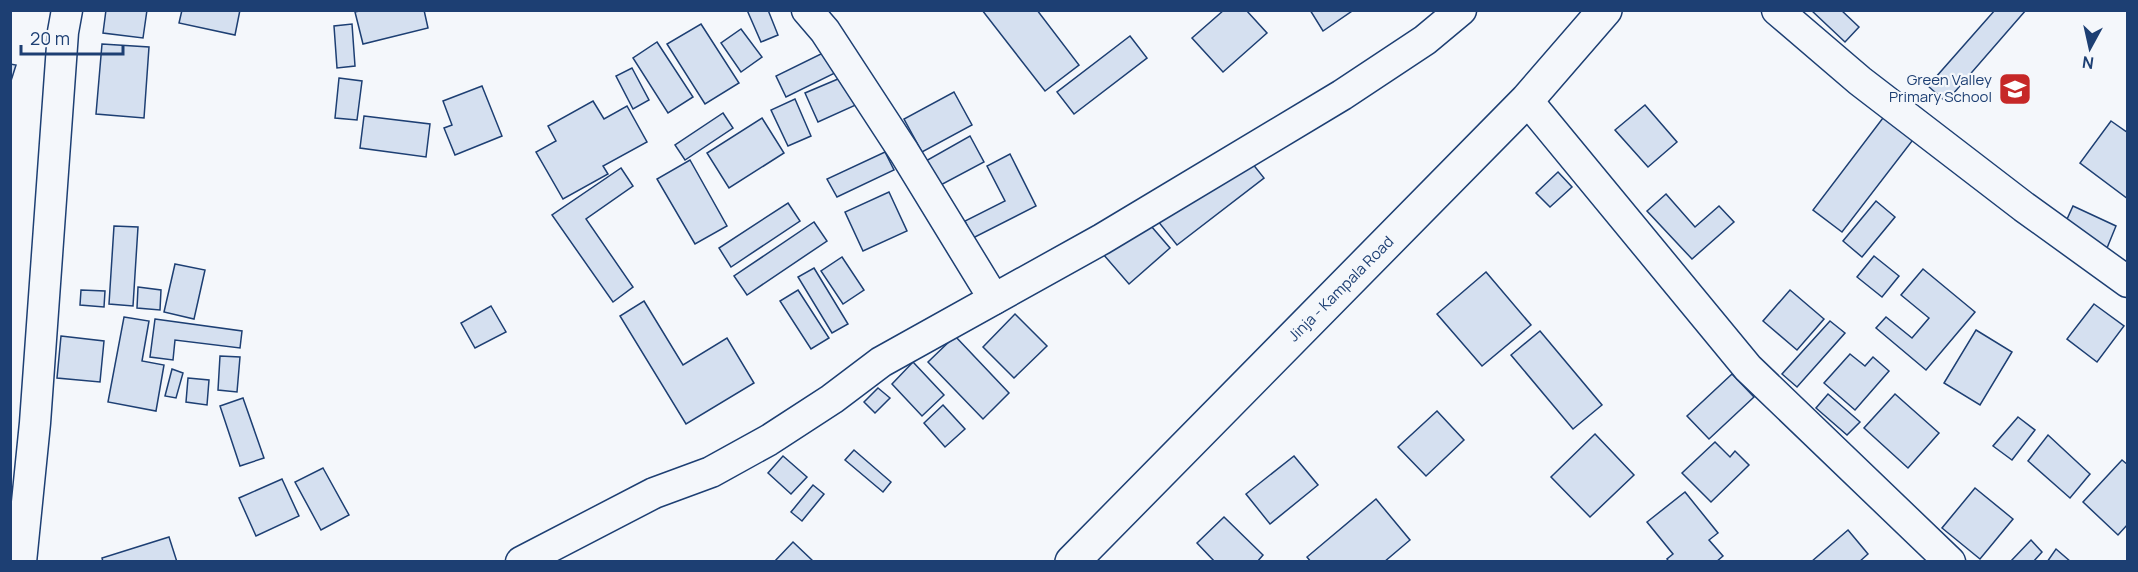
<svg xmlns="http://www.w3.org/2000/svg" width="2138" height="572" font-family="Manrope,sans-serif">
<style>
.building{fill:#d5e0f0;stroke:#1d3f73;stroke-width:1.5}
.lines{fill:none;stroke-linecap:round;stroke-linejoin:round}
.minor-casing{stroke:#1d3f73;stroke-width:33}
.trunk-casing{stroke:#1d3f73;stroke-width:36}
.minor{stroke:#f4f7fb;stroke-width:30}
.trunk{stroke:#f4f7fb;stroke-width:33}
.labels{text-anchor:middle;stroke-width:4.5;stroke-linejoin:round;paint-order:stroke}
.poi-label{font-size:15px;fill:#1d3f73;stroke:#f4f7fb;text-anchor:end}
.street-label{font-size:15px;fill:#1d3f73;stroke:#f4f7fb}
</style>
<rect width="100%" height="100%" fill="#f4f7fb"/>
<g class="building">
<polygon points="106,10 147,10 143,38 103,33"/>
<polygon points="182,10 240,10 235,35 179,23"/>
<polygon points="363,10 424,10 428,28 363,44 355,12"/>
<polygon points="747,10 768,10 778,35 761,42"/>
<polygon points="982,10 1037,10 1079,65 1045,91"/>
<polygon points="1224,10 1246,10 1267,33 1223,72 1192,38"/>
<polygon points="1310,10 1352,10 1352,11 1323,31"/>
<polygon points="1811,10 1841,10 1859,27 1845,42"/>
<polygon points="1995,10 2026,10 1946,102 1928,86"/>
<polygon points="352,24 355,66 337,68 334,26"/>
<polygon points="701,24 739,83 705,104 667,44"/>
<polygon points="741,29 762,57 741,72 721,43"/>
<polygon points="1130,36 1147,58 1074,114 1057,92"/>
<polygon points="657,42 693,97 668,113 633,58"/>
<polygon points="102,44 149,47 144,118 96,114"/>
<polygon points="829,50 839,71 786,97 776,76"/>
<polygon points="10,64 16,65 10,84"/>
<polygon points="632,68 649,100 633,109 616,76"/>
<polygon points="845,76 858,104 818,122 805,93"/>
<polygon points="339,78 362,81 357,120 335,118"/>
<polygon points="482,86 502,136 455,155 444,128 452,125 443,101"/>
<polygon points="954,92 972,125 922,152 904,119"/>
<polygon points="795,99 811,136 788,146 771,110"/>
<polygon points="593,101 604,119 627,106 647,142 603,166 608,174 563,199 536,152 556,141 548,126"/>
<polygon points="1645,105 1677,142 1648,167 1615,130"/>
<polygon points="1889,110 1919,132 1842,232 1813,210"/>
<polygon points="723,113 733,128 685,160 675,145"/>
<polygon points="364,116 430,124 426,157 360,148"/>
<polygon points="762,118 784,153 729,188 707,153"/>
<polygon points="2111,121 2128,133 2128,199 2080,163"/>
<polygon points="970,136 984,162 937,187 924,162"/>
<polygon points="1240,148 1264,178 1177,245 1153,215"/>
<polygon points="885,152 894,170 837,197 827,179"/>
<polygon points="1010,154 1036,206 973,238 965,221 1005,201 987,166"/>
<polygon points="690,160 727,226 695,244 657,179"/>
<polygon points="621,168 633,186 586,219 633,287 613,302 552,215"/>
<polygon points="1558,172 1572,187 1550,207 1536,193"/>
<polygon points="889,192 907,231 863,251 845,212"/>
<polygon points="1666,194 1695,227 1719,206 1734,222 1692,259 1647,211"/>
<polygon points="1876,201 1895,217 1862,257 1843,241"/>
<polygon points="788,203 800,221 731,267 719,248"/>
<polygon points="2073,206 2116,226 2107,248 2063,228"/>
<polygon points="1145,219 1170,248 1129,284 1103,254"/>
<polygon points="814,222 827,241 747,295 734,276"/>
<polygon points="114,226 138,227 133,306 109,304"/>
<polygon points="1874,256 1899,276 1882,297 1857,277"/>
<polygon points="842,257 864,290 843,304 821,271"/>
<polygon points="175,264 205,270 194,319 164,312"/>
<polygon points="814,268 848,324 832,333 798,277"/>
<polygon points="1923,269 1975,312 1926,370 1876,328 1886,317 1912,338 1929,318 1901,295"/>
<polygon points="1486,272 1531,325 1482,366 1437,314"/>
<polygon points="138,287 161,290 160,310 137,308"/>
<polygon points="81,290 105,291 104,307 80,305"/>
<polygon points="798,290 829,338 811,349 780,301"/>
<polygon points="1790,290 1824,319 1797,350 1763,321"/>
<polygon points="644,301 683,365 727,338 754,383 686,424 620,316"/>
<polygon points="2094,304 2124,326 2097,362 2067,339"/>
<polygon points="491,306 506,332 475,348 461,323"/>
<polygon points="1015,314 1047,346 1014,378 983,347"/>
<polygon points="124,317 149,321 142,361 164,365 156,411 108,402"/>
<polygon points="155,319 242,331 240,348 175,340 173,360 150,357"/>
<polygon points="1830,321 1845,333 1797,387 1782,374"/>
<polygon points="1976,330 2012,352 1980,405 1944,383"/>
<polygon points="1540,331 1602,405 1573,429 1511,355"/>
<polygon points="61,336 104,341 100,382 57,378"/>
<polygon points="955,336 1009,393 983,419 928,362"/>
<polygon points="1850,354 1865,366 1873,357 1889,371 1855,410 1824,383"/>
<polygon points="220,356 240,357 237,392 218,390"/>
<polygon points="913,362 944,395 922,416 892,384"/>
<polygon points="172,369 183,373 176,398 165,396"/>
<polygon points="1732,374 1754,397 1709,439 1687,416"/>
<polygon points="188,378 209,380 207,405 186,402"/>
<polygon points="878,388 890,398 875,413 864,402"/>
<polygon points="1828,394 1860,422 1847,435 1816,408"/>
<polygon points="1895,394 1939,433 1908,468 1864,428"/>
<polygon points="243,398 264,458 240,466 220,406"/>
<polygon points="943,405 965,429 945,447 924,423"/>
<polygon points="1437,411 1464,440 1426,476 1398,447"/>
<polygon points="2018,417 2035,430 2012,460 1993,446"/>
<polygon points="1595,434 1634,475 1590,517 1551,477"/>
<polygon points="2048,435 2090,474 2070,498 2028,461"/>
<polygon points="1715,442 1730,457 1735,451 1749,465 1711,502 1682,473"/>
<polygon points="854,450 891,482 883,492 845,460"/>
<polygon points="783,456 807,477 791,494 768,473"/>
<polygon points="1294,456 1318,485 1270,524 1246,494"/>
<polygon points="2122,460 2128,465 2128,524 2118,535 2083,502"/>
<polygon points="323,468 349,515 321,530 295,482"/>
<polygon points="282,479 299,516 256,536 239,498"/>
<polygon points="813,485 824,494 802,521 791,512"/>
<polygon points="1975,488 2013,519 1980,559 1942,528"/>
<polygon points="1685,492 1718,533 1709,540 1723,556 1716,562 1669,562 1667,559 1673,554 1647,522"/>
<polygon points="1376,499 1410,540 1384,562 1311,562 1307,557"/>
<polygon points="1224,517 1263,555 1257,562 1215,562 1197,543"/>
<polygon points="1848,530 1868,554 1859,562 1811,562"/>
<polygon points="169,537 177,562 103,562 102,558"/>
<polygon points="2031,540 2042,552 2033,562 2010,562"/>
<polygon points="793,542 814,562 774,562"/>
<polygon points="2056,549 2071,562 2047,562"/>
</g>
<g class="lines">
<g class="minor-casing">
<g id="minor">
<polyline points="807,10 825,31 904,152 994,299"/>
<polyline points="1777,10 1860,81 2024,207 2128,282"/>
<polyline points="1527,100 1748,368 1950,562"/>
<polyline points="21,562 35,423 63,32 67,10"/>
<polyline points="521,562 654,493 711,472 769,440 832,399 881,362 1102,239 1342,95 1425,40 1461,10"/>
</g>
</g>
<g class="trunk-casing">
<polyline id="trunk" points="1072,562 1527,100 1605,10"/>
</g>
<use href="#minor" class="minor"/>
<use href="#trunk" class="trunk"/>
</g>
<defs>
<g id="school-square" transform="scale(1.725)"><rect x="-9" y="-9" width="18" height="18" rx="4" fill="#c62828" stroke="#f4f7fb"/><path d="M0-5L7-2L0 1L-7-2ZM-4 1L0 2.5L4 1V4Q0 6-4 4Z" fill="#fff"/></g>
</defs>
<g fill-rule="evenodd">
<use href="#school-square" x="2015" y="89"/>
</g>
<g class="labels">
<g class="poi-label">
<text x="1992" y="85">Green Valley<tspan x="1992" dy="17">Primary School</tspan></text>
</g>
<g class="street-label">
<text transform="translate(1341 289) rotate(-45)" y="5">Jinja - Kampala Road</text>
</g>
</g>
<rect width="2138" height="572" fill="none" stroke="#1d3f73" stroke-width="24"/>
<g transform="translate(2090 48) rotate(188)" stroke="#f4f7fb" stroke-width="4.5" paint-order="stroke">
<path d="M0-4.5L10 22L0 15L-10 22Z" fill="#1d3f73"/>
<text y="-9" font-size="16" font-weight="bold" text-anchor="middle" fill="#1d3f73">N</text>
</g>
<path d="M21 45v9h102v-9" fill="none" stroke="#1d3f73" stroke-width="3"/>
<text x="30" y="45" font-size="18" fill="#1d3f73" stroke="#f4f7fb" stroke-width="4.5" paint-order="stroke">20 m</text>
</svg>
